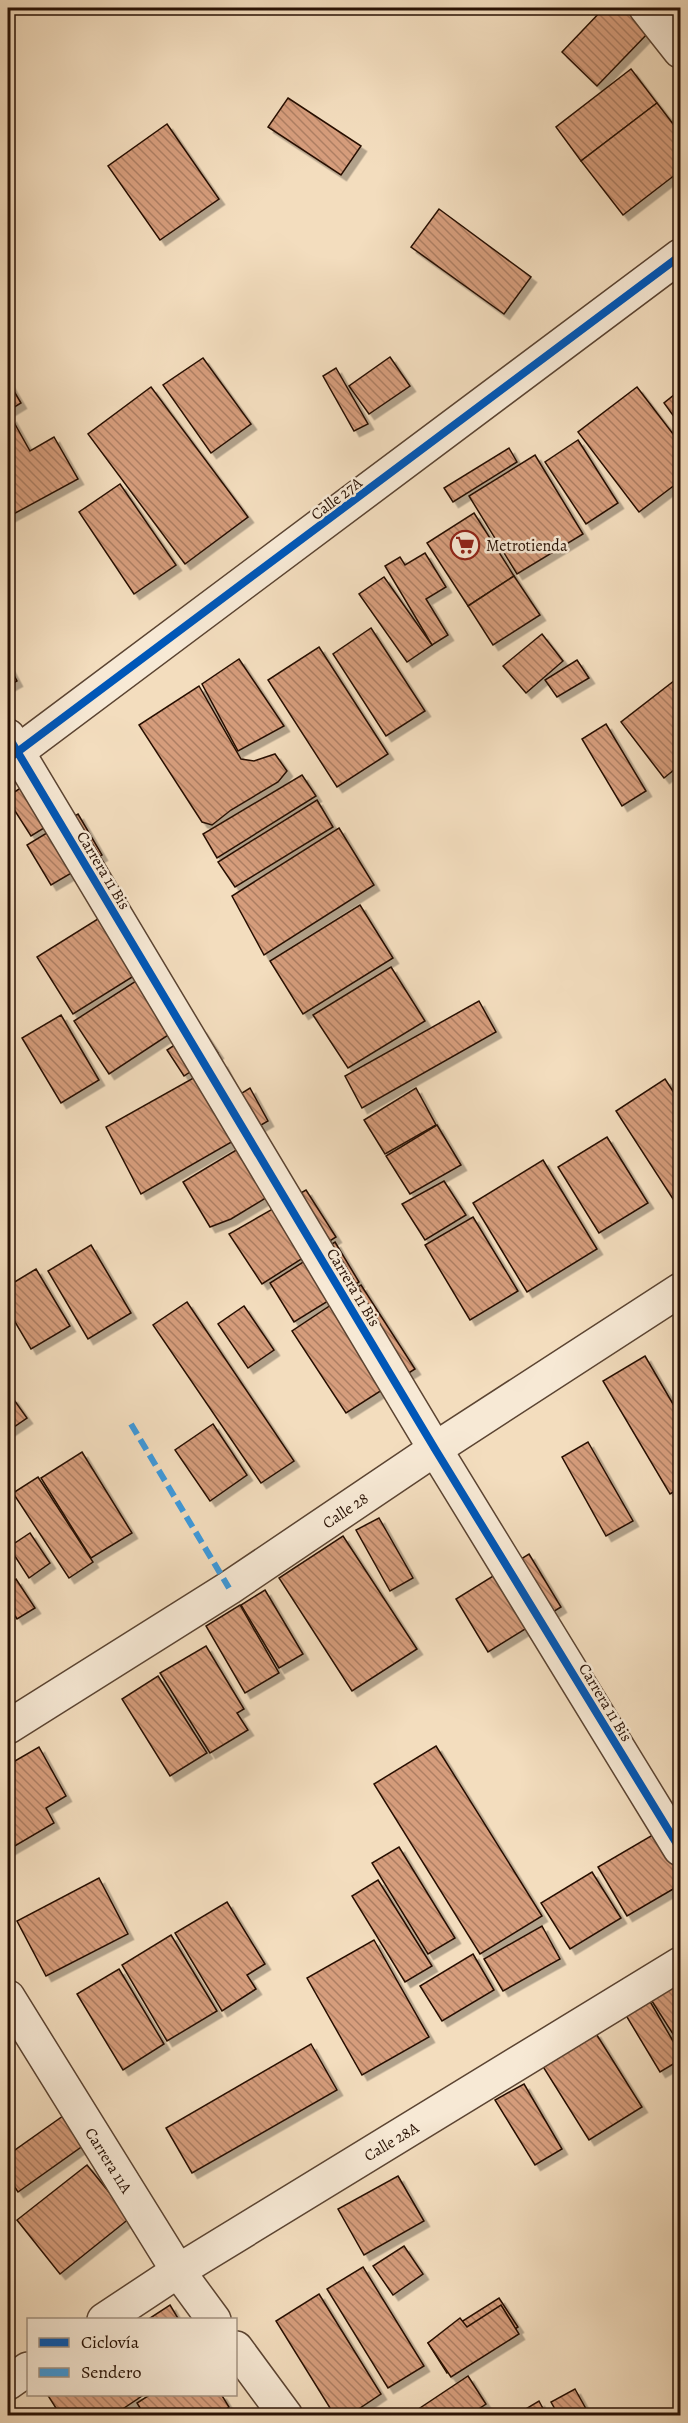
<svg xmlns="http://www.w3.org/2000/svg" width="688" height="2423" font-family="Alegreya,serif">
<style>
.building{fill:url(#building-back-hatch);stroke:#281104;stroke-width:1.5;filter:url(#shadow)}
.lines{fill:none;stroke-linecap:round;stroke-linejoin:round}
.minor-casing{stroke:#5b4432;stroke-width:36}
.minor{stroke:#f7e9d5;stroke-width:33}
.quiet{stroke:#3d9add;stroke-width:6;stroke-dasharray:12 6;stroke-linecap:butt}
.cycleway-casing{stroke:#f7e9d5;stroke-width:11}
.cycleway{stroke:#0057b8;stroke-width:8}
.labels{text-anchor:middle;stroke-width:5;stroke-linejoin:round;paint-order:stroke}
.street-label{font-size:16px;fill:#281104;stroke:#f7e9d5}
.poi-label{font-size:16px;fill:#281104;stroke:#f7e9d5;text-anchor:start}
</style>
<defs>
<pattern id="building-back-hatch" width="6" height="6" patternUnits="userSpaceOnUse" patternTransform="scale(1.5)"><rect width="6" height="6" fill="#d69d7c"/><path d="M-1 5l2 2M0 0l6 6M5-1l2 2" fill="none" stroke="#ae7f63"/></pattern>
<filter id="shadow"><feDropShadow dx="5.5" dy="5.5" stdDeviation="0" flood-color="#0004"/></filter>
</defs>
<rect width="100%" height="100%" fill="#f3ddbe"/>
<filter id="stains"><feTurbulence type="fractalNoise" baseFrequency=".00333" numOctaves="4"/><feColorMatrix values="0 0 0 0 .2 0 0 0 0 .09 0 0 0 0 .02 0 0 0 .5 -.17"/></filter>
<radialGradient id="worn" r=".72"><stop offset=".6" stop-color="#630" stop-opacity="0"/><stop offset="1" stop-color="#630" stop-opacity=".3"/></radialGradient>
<g class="building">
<polygon points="604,8 624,8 649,32 597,86 562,52"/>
<polygon points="631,69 657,103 581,161 556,127"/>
<polygon points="288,98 361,146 341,175 268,127"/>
<polygon points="657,103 680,133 680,171 623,215 581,161"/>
<polygon points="167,124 219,199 160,240 108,166"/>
<polygon points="439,209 531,277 504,314 411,247"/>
<polygon points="390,357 410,386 369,414 349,386"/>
<polygon points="203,358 251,424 211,453 163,385"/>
<polygon points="336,368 368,424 354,431 323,376"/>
<polygon points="8,381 21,403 8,411"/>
<polygon points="151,387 248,517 185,564 88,434"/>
<polygon points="637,387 680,443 680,481 639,512 578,432"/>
<polygon points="680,390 680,425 664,403"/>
<polygon points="11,417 30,451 54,437 78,479 8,517 8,419"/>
<polygon points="578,440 618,503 586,524 545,462"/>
<polygon points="509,448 517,462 453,502 444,488"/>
<polygon points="535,455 583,534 517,574 469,496"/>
<polygon points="120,484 176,565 134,594 79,512"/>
<polygon points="474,513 514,576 468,606 427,543"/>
<polygon points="425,553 446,587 426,599 448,635 432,645 385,566 400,557 405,565"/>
<polygon points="514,576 540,615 493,645 468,606"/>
<polygon points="384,577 432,645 407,662 359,594"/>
<polygon points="371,628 425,711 386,736 333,654"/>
<polygon points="542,634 563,661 526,693 503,666"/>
<polygon points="319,647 388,754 337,787 268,680"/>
<polygon points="239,659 284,726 238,751 202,684"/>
<polygon points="577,660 589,678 557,697 545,680"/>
<polygon points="8,664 17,681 8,686"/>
<polygon points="679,677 680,765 664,778 621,722"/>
<polygon points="199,686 241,759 254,761 275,754 287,771 278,782 231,810 212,825 202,822 139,725"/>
<polygon points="606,724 646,791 622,806 582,739"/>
<polygon points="46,772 70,812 31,836 8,800 8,796"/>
<polygon points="302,775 316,796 217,858 203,834"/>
<polygon points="317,800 333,827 235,887 218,862"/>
<polygon points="78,814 102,855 51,885 27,845"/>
<polygon points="339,828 374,885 264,955 232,896"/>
<polygon points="360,905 393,958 303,1014 270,961"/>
<polygon points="117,907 153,964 73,1014 37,957"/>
<polygon points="391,967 425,1021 348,1068 313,1015"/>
<polygon points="150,972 185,1024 109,1074 74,1021"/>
<polygon points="479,1001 496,1032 362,1108 345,1076"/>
<polygon points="61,1015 99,1080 61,1103 22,1038"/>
<polygon points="201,1028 218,1053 184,1076 167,1050"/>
<polygon points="222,1062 239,1095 250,1088 268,1121 141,1194 106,1127"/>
<polygon points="665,1079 680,1102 680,1194 673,1199 616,1111"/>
<polygon points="416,1088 436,1125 385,1154 364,1120"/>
<polygon points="437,1125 461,1165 410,1194 386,1156"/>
<polygon points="607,1137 648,1203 599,1233 558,1167"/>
<polygon points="253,1140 292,1182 231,1219 210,1227 183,1182"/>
<polygon points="543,1160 597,1249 527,1292 473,1203"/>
<polygon points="444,1181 466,1215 425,1240 402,1204"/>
<polygon points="306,1190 336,1237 262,1284 229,1234"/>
<polygon points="473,1217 518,1291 470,1320 425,1245"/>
<polygon points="335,1242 359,1282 294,1322 270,1283"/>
<polygon points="91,1245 131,1313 88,1339 48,1271"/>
<polygon points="36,1269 70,1326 31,1349 8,1310 8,1286"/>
<polygon points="361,1285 415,1369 346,1413 292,1331"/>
<polygon points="187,1302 294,1461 261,1483 153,1325"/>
<polygon points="244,1306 274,1350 248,1368 218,1324"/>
<polygon points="645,1356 680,1416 680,1488 670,1494 603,1381"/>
<polygon points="12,1397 27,1418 8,1431 8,1400"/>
<polygon points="213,1424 247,1475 210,1501 175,1450"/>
<polygon points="588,1442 633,1521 606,1536 562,1457"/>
<polygon points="82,1452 132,1533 91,1558 41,1478"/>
<polygon points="38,1477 93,1562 69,1578 13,1493"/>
<polygon points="379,1518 413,1578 390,1591 356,1530"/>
<polygon points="30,1533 50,1563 29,1578 9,1547"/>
<polygon points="343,1536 417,1649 352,1691 279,1578"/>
<polygon points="529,1554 561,1607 488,1652 456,1599"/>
<polygon points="16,1579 35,1608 17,1619 8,1604 8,1585"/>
<polygon points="265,1590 303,1654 279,1668 241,1605"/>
<polygon points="240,1605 279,1673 245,1693 206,1626"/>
<polygon points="206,1646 244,1709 237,1713 248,1730 210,1753 160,1673"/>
<polygon points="158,1676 207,1753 170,1776 122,1699"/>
<polygon points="436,1746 542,1916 480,1954 374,1784"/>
<polygon points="39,1747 66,1796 46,1808 54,1823 8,1850 8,1765"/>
<polygon points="680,1819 680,1885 627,1916 598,1867"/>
<polygon points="399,1847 455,1938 428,1954 372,1863"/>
<polygon points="592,1872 621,1918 570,1949 541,1903"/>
<polygon points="99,1878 128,1934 46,1976 17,1921"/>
<polygon points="378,1880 432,1966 405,1982 352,1896"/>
<polygon points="227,1902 265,1964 247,1975 256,1989 222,2011 175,1933"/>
<polygon points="542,1926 560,1959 503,1991 484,1959"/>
<polygon points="171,1935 217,2011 167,2041 122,1965"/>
<polygon points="374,1940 429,2037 362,2075 307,1978"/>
<polygon points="473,1954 494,1990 442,2021 420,1986"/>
<polygon points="119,1969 164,2044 123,2070 77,1994"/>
<polygon points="673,1982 680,1995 680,2045 650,1998"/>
<polygon points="648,1998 680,2053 680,2060 660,2072 624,2012"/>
<polygon points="595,2032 642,2107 589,2140 542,2065"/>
<polygon points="311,2044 337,2090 192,2173 166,2128"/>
<polygon points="524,2084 562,2149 535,2165 495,2100"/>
<polygon points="63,2116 84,2145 18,2192 8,2177 8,2155"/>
<polygon points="87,2165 130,2218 60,2274 17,2220"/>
<polygon points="398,2176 424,2221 364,2255 338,2209"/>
<polygon points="404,2246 423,2274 393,2295 373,2266"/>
<polygon points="363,2267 424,2366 388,2388 327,2289"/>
<polygon points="319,2294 381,2394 348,2416 335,2416 276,2321"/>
<polygon points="499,2298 518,2327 447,2373 428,2343"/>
<polygon points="170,2305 179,2320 147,2320"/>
<polygon points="501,2305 519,2334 451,2377 428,2343 460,2318 467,2327"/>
<polygon points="468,2376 486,2404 468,2416 408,2416"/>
<polygon points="575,2389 590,2416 559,2416 551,2402"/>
<polygon points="47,2394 145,2394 112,2416 61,2416"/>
<polygon points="151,2394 221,2394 229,2407 216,2416 145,2416 137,2403"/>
<polygon points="539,2401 547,2416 514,2416"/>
</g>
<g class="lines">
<g class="minor-casing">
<g id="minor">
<polyline points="646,8 680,51"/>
<polyline points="8,736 435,1449 680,1849"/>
<polyline points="8,759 680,256"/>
<polyline points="8,1727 229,1588 435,1449 680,1290"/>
<polyline points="8,1997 178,2271 214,2320"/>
<polyline points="104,2320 178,2271 680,1964"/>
<polyline points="236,2348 286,2416"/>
<polyline points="8,2383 28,2369"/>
</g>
</g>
<use href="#minor" class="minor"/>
<polyline class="quiet" points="131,1424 229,1588"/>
<g class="cycleway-casing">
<g id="cycleway">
<polyline points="8,736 435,1449 680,1849"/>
<polyline points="8,759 680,256"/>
</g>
</g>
<use href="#cycleway" class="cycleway"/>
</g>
<defs>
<g id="supermarket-ring" transform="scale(1.5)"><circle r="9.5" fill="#f7e9d5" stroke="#8f2418" stroke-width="1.5"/><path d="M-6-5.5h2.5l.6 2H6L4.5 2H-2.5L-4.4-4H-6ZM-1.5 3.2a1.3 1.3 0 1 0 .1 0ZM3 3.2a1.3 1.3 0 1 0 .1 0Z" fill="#8f2418"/></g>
</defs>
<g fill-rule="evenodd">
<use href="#supermarket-ring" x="465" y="545"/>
</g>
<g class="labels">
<g class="street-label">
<text transform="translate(336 498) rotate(-37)" y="6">Calle 27A</text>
<text transform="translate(104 870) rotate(59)" y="6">Carrera 11 Bis</text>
<text transform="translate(354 1287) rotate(59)" y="6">Carrera 11 Bis</text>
<text transform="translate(345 1510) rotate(-34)" y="6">Calle 28</text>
<text transform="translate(606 1702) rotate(59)" y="6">Carrera 11 Bis</text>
<text transform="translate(391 2141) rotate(-31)" y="6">Calle 28A</text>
<text transform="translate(109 2160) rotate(58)" y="6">Carrera 11A</text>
</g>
<g class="poi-label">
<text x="486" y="551">Metrotienda</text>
</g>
</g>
<rect width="688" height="2423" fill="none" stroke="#f3ddbe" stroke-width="30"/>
<rect x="9" y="9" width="670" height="2405" fill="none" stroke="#281104" stroke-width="3"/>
<rect x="15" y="15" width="658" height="2393" fill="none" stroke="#281104" stroke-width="1.5"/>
<rect x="27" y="2318" width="210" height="78" fill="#f7e9d5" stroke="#a49381" stroke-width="1.5"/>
<rect x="39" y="2338" width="30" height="9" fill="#0057b8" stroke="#a49381" stroke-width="1.5"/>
<text x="81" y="2348" font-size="18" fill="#281104">Ciclovía</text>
<rect x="39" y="2368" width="30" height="9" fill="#3d9add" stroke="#a49381" stroke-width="1.5"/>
<text x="81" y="2378" font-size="18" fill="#281104">Sendero</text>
<rect width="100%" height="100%" filter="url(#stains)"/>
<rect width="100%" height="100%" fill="url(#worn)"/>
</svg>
